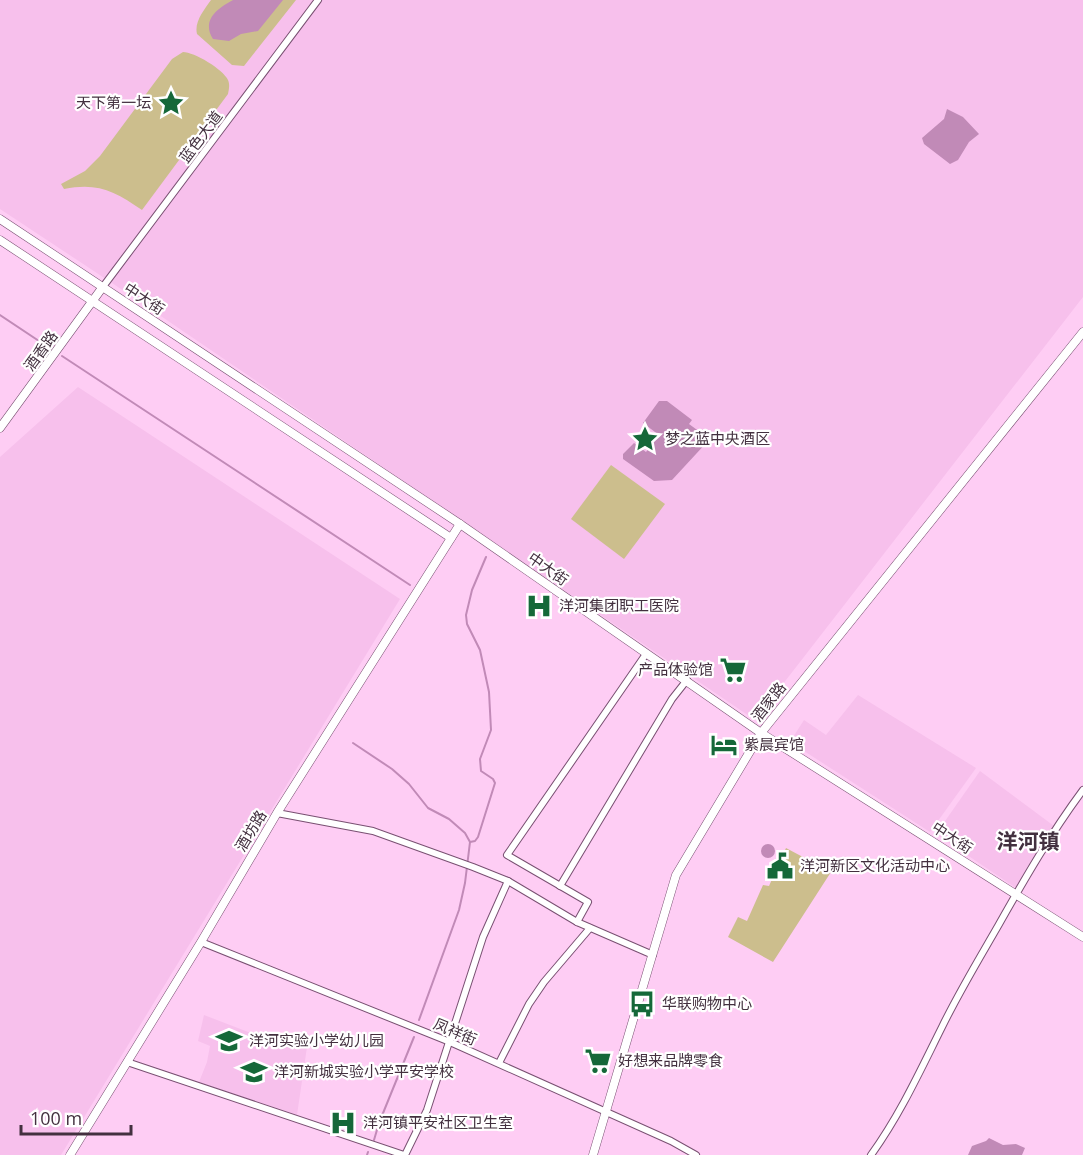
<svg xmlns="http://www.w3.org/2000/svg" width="1083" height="1155" font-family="'Open Sans','Noto Sans SC',sans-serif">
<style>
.built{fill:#f7c0ec}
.green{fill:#ccbe8d}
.water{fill:#c18ab7}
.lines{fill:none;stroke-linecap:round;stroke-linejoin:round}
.stream{stroke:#c18ab7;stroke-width:2}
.minor-casing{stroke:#795072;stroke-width:8}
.tertiary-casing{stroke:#795072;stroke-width:9}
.minor{stroke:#fff;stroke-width:6}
.tertiary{stroke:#fff;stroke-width:8}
.labels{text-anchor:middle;stroke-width:4.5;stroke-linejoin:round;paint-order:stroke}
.poi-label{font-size:15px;fill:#43303f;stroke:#fff;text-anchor:start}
.street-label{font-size:15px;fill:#43303f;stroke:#fff}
.district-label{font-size:21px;font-weight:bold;fill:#43303f;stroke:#fff}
</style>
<rect width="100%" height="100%" fill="#fecdf4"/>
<g class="built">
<polygon points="0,0 1083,0 1083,297 755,720 124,291 0,209"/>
<polygon points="78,387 400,599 61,1155 0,1155 0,457"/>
<polygon points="858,695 976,768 930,832 790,742 804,720 826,735"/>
<polygon points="980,771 1054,826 1016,888 936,834"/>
<polygon points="204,1015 264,1038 307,1047 297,1115 199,1082 207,1062 210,1046 198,1041"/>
</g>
<g class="green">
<path d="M211 0H296L244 66 232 65 197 34C194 22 204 10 211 0Z"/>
<path d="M183 52C194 52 223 69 228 80 230 85 229 89 228 94L142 210C115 191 97 182 64 189L61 184 85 171 100 156 172 59Z"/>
<polygon points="611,465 665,504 624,559 571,519"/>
<polygon points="786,848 831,872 773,962 728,937 738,917 747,921 763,885 769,886"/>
</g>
<g class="water">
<path d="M233 0H283L258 31 241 34 229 41 213 39C201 20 218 8 233 0Z"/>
<polygon points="947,109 963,117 979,134 969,142 958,160 950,164 924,144 922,138 944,119"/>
<polygon points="659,401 667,401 692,420 689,424 708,438 708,441 672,480 654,481 623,459 623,454 634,443 646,452 659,435 643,423"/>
<circle cx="768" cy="851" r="7"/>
<polygon points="989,1138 1003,1145 1016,1144 1025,1148 1022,1155 968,1155 972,1146 986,1141"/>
</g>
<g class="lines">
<g class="stream">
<polyline points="0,315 51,349"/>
<polyline points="62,356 410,585"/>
<polyline points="353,743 392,769 409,784 428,808 449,819 465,833 470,842 465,883 459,910 419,1020"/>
<polyline points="470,842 475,841 478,837 495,783 493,779 481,771 480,759 491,730 489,692 480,650 467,624 466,615 472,590 486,557"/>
<polyline points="374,1140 379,1123 414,1037"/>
<polyline points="367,1155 368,1152"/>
</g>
<g class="minor-casing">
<g id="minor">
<polyline points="102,288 318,0"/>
<polyline points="277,813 373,831 473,867 508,881 577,922 653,955"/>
<polyline points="560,886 672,699 687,680"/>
<polyline points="577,922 588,902 507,855 646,654"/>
<polyline points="201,942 450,1042 671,1141 696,1155"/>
<polyline points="127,1062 404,1155"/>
<polyline points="499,1063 529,1004 544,982 590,928"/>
<polyline points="405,1155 427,1110 483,937 508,881"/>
<path d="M871 1155C900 1115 920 1071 942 1027 959 992 979 959 998 926 1024 880 1051 833 1083 790"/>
</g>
</g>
<g class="tertiary-casing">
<g id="tertiary">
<polyline points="0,219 460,524 761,733 1083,937"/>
<polyline points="0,240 451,538"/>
<polyline points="0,428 102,288"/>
<polyline points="70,1155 201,942 277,813 460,524"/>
<polyline points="593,1155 676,875 761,733 1083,332"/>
</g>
</g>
<use href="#minor" class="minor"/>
<use href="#tertiary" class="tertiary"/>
</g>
<defs>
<g id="sight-bare" transform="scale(2.07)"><path d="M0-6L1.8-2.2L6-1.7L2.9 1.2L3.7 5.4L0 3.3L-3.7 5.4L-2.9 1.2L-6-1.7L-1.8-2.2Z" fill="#156839" stroke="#fff" stroke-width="2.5" paint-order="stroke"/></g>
<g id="hospital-bare" transform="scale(2.07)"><path d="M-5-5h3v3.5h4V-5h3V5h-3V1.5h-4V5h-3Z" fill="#156839" stroke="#fff" stroke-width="2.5" paint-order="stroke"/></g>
<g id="supermarket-bare" transform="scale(2.07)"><path d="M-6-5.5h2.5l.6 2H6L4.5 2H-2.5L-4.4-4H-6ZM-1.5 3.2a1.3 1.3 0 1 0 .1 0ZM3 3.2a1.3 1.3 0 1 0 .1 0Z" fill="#156839" stroke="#fff" stroke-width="2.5" paint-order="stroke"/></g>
<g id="hotel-bare" transform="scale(2.07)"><path d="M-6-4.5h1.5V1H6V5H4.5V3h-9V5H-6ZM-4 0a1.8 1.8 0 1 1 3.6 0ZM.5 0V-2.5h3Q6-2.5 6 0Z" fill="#156839" stroke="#fff" stroke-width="2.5" paint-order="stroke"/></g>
<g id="civic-bare" transform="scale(2.07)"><path d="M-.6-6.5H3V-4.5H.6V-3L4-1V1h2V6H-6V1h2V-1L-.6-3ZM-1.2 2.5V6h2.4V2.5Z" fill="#156839" stroke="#fff" stroke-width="2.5" paint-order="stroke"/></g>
<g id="bus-bare" transform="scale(2.07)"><path d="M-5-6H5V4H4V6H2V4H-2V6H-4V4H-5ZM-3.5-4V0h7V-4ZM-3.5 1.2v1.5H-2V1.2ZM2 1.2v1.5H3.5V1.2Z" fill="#156839" stroke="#fff" stroke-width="2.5" paint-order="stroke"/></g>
<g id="school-bare" transform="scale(2.07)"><path d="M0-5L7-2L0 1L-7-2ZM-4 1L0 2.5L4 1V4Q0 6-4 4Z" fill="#156839" stroke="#fff" stroke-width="2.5" paint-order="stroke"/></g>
</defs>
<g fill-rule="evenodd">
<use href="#sight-bare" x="171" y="103"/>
<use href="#sight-bare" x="645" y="439"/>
<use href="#hospital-bare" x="539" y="606"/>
<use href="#supermarket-bare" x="733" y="670"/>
<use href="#hotel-bare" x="724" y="745"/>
<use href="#civic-bare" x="780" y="866"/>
<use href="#bus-bare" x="642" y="1004"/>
<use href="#school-bare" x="229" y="1041"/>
<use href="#supermarket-bare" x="598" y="1061"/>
<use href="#school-bare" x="254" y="1072"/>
<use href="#hospital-bare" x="343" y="1123"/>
</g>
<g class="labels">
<g class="poi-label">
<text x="151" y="108" text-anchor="end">天下第一坛</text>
<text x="665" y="444">梦之蓝中央酒区</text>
<text x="559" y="611">洋河集团职工医院</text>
<text x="713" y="675" text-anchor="end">产品体验馆</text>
<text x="744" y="750">紫晨宾馆</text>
<text x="800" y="871">洋河新区文化活动中心</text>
<text x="662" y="1009">华联购物中心</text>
<text x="249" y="1046">洋河实验小学幼儿园</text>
<text x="618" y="1066">好想来品牌零食</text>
<text x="274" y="1077">洋河新城实验小学平安学校</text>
<text x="363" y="1128">洋河镇平安社区卫生室</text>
</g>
<g class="street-label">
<text transform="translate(201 137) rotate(-53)" y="5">蓝色大道</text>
<text transform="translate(144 299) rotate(33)" y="5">中大街</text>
<text transform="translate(41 351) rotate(-54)" y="5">酒香路</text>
<text transform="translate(548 569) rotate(35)" y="5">中大街</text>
<text transform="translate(769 702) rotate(-52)" y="5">酒家路</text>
<text transform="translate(251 831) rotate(-59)" y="5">酒坊路</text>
<text transform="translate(952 838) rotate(33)" y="5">中大街</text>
<text transform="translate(455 1032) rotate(23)" y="5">凤祥街</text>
</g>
<g class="district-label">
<text x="1028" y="849">洋河镇</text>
</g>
</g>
<path d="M21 1125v9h110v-9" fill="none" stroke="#43303f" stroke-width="3"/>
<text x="30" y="1125" font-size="18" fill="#43303f" stroke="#ffffff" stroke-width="4.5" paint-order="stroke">100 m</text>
</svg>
